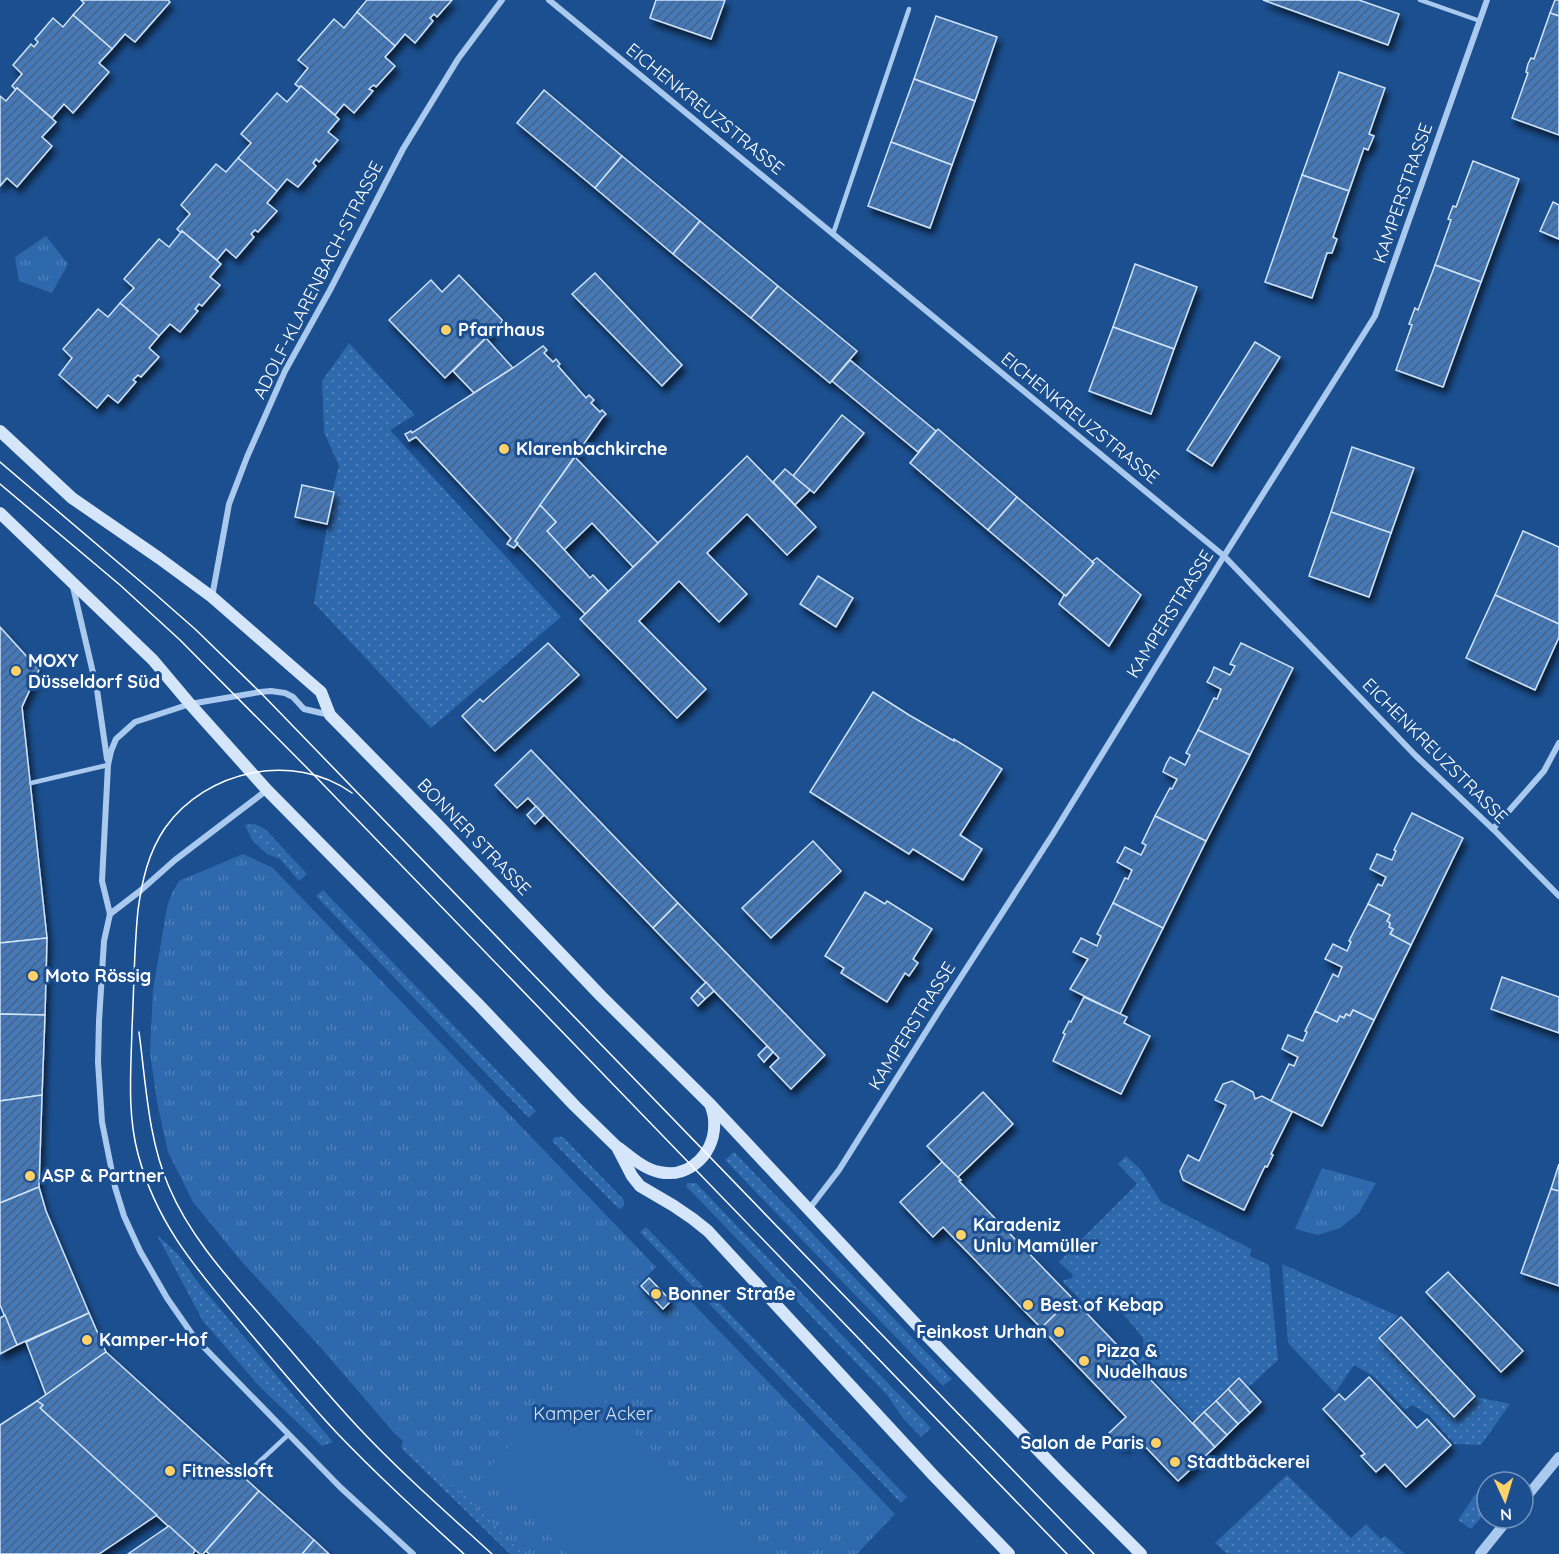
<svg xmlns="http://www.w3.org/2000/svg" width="1559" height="1554" font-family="Quicksand,sans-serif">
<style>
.grass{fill:url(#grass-dots)}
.park{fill:url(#park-tufts)}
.garden{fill:#2e69ad}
.building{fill:url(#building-hatch);stroke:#cfe3fa;stroke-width:1.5;filter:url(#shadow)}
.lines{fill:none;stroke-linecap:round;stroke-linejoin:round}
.service{stroke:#a9c9ee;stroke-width:4.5}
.minor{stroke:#a9c9ee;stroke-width:6}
.tertiary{stroke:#a9c9ee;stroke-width:10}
.secondary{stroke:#d6e6fa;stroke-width:12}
.tram{stroke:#fff;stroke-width:1.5}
.poi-dot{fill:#ffd166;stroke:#1b4f8f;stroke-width:2}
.labels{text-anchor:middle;stroke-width:6;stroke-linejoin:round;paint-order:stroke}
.street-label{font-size:18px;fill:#fff;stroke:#1b4f8f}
.poi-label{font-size:18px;font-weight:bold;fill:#fff;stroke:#1b4f8f;text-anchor:start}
.park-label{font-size:18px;fill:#cfe3fa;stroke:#1b4f8f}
</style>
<defs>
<pattern id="grass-dots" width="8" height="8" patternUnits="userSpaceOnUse" patternTransform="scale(1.5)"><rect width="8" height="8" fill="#2e69ad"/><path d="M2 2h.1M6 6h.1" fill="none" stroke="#4d80b9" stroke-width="1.8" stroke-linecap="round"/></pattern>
<pattern id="park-tufts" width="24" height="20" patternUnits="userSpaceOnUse" patternTransform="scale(1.5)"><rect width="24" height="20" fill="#2e69ad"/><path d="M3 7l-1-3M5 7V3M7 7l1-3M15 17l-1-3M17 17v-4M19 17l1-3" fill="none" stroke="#4d80b9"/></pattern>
<pattern id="building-hatch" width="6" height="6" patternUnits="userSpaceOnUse" patternTransform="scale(1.5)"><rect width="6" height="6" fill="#4478b7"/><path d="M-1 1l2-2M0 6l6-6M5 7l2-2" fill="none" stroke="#486282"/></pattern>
<filter id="shadow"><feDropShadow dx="3.5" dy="6" stdDeviation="3" flood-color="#0009"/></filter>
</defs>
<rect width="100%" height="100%" fill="#1b4f8f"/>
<g class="grass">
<polygon points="349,343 415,415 390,430 561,617 431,728 314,603 334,485 339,466 324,432 322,381"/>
<polygon points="255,824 265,829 307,874 299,881 280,859 267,854 252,840 245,825"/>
<polygon points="323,890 536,1111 529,1118 316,896"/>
<polygon points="555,1137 563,1137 624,1200 624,1206 619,1209 552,1141"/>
<polygon points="734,1152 952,1379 943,1386 725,1160"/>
<polygon points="1126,1156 1141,1170 1161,1202 1251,1249 1250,1256 1269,1265 1278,1360 1248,1388 1239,1377 1193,1421 1136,1360 1144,1354 1143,1338 1116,1305 1099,1298 1085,1305 1062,1281 1072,1278 1073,1275 1059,1262 1137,1184 1118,1164"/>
<polygon points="687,1183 696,1183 931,1428 921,1437 903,1418 887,1395 686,1186"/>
<polygon points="646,1227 907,1497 901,1503 640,1232"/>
<polygon points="157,1235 178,1254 200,1285 333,1442 322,1446 259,1386 203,1321"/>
<polygon points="1282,1264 1398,1316 1378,1337 1454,1418 1477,1397 1510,1404 1481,1445 1454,1444 1429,1415 1412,1405 1405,1410 1373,1376 1354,1365 1335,1393 1288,1343"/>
<polygon points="403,1441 567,1554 510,1554 401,1448"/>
<polygon points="1287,1475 1351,1538 1366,1524 1381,1539 1385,1536 1405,1554 1227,1554 1215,1543"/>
<polygon points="1486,1479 1492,1482 1487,1482 1487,1511 1471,1529 1458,1520"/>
</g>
<g class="park">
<polygon points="46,236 68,264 52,293 19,281 15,257"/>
<polygon points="243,854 273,868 656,1267 637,1286 663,1313 684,1294 895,1514 857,1554 523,1554 464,1495 395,1434 321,1348 242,1262 193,1202 168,1152 157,1102 150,1052 153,990 167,907 172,893 179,881"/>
<polygon points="1322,1168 1376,1183 1359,1213 1340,1228 1318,1235 1295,1229"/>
</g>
<polygon class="garden" points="580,1377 754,1554 567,1554 485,1471"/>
<g class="building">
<polygon points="81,0 168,0 170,2 135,42 125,34 112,49 73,15 84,3"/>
<polygon points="367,0 452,0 437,17 434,14 430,18 433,21 415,43 405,34 395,46 357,12"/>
<polygon points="656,0 725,0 711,39 650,18"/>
<polygon points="1263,0 1359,0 1399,14 1388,45"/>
<polygon points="1555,0 1559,0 1559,16 1550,13"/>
<polygon points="357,12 395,46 385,57 395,66 376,87 374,85 371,87 369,89 373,91 354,113 344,104 335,115 301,86 299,87 295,84 308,68 298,60 334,19 344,28"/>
<polygon points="1550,13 1559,16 1559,135 1512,118 1528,73 1526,72 1528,64 1531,58 1534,59"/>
<polygon points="73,15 112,49 99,63 109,72 73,113 64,104 52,118 17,88 16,90 12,86 22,74 13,65 31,44 34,47 38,42 35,39 53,18 63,27"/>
<polygon points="936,16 997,37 975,101 914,79"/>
<polygon points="1339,72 1385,88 1369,134 1374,136 1368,150 1364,148 1349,191 1302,175"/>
<polygon points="914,79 975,101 952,165 891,142"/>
<polygon points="301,86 339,119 328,132 338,140 319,162 316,159 313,163 316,166 298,187 287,179 277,191 238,158 251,143 241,134 277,93 287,102"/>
<polygon points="17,88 56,122 42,137 52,146 17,187 7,178 0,186 0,96 6,101"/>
<polygon points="544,90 622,156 595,188 517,123"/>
<polygon points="891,142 952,165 930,228 868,206"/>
<polygon points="622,156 700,221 673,254 595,188"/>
<polygon points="238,158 277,191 267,203 277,211 258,232 255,230 251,234 254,237 236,258 226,249 217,260 182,231 181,233 177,229 190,214 181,205 216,164 226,172"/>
<polygon points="1473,161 1519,179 1481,282 1435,265 1451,220 1448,219 1453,206 1456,207"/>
<polygon points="1302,175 1349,191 1333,237 1337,239 1332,253 1327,253 1312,298 1265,282"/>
<polygon points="1553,202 1559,205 1559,239 1540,231"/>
<polygon points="700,221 778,286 751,318 673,254"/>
<polygon points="182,231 221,264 210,277 220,285 202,306 199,304 195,309 198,311 180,332 170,324 159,336 120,303 134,288 124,279 159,239 169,247"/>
<polygon points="1135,264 1197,287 1174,349 1113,327"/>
<polygon points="1435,265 1481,282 1443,387 1396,370 1412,325 1409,324 1415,308 1418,310"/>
<polygon points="595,273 682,365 662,386 572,294"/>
<polygon points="459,275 503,321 445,378 389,320 431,280 442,292"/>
<polygon points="778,286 857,351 830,383 751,318"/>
<polygon points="120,303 159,336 149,348 159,357 141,377 138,375 133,380 136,382 118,403 108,395 97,408 59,375 72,358 63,349 98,309 108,317"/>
<polygon points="1113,327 1174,349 1151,414 1089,391"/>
<polygon points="486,338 513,368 474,393 453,371"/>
<polygon points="1255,342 1280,357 1212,466 1187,450"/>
<polygon points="543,346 547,350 544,353 553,362 556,359 560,364 558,366 586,398 589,395 594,400 591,403 600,412 602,410 606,414 602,418 515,541 518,543 514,548 507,544 511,538 416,437 409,441 405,434 411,431 412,433 513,368"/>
<polygon points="850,360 936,431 918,452 832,381"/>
<polygon points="842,415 864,433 814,493 793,476"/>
<polygon points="938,429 1017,497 988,530 910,463"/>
<polygon points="1352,447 1414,468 1391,533 1331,512"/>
<polygon points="747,456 816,527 787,555 747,514 707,553 747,594 719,622 679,581 639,621 706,689 677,718 580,619"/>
<polygon points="575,457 658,543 633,567 592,523 564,550 547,531 556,522 540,505"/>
<polygon points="785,469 810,490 795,505 773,482"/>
<polygon points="302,485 334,492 327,524 295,517"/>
<polygon points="1017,497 1094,563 1066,596 988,530"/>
<polygon points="540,505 556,522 547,531 590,578 593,575 608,591 585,614 517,544 518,543 515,541"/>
<polygon points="1331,512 1391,533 1369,597 1309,576"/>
<polygon points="1523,531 1559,547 1559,624 1495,595"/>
<polygon points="1097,558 1141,595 1109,646 1059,604 1064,595 1066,596 1094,563 1092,562 1094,560"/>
<polygon points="818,576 853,598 836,627 800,604"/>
<polygon points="1495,595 1559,624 1559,637 1535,690 1466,658"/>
<polygon points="0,627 39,670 22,707 47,938 0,943"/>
<polygon points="548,643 579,675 495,751 462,716 480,699 483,702"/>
<polygon points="1241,643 1293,668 1250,755 1198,730 1214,698 1217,699 1221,689 1207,682 1211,675 1214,667 1230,675 1235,666 1230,664"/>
<polygon points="873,692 909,715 954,741 954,739 1002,769 960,835 982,849 963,880 913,849 909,854 810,792"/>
<polygon points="1198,730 1250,755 1206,841 1155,816 1170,788 1172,789 1177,779 1163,772 1166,764 1170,757 1185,765 1190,755 1186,753"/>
<polygon points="531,750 678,903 653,928 528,798 517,808 495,785"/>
<polygon points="536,806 544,815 535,824 527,815"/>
<polygon points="1412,813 1463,838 1411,945 1390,934 1393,929 1389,927 1390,923 1387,921 1390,915 1368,904 1378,884 1382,886 1386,877 1370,869 1377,854 1392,860 1396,851 1394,850"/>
<polygon points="1155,816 1206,841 1163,928 1113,903 1125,878 1128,879 1132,870 1117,862 1125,847 1141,855 1146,845 1142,843"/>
<polygon points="813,841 841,871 771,938 742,908"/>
<polygon points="865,892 885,904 887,901 932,929 913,959 918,963 909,976 905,973 887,1002 841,973 844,968 825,956"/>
<polygon points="678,903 825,1055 791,1089 770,1067 779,1058 653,928"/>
<polygon points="1113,903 1163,928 1120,1014 1070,989 1088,959 1073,952 1081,938 1097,946 1101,936 1097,934"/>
<polygon points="1368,904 1390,915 1387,921 1390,923 1389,927 1393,929 1390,934 1411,945 1374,1020 1353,1010 1350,1016 1346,1014 1344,1018 1340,1016 1337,1022 1315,1011 1333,974 1338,977 1342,967 1325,959 1333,944 1347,951 1351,942 1349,941"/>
<polygon points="47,938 45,1015 0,1014 0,943"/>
<polygon points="1502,977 1559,997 1559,1033 1491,1009"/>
<polygon points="706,982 714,991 705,999 697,991"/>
<polygon points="697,991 705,999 698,1006 691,998"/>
<polygon points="1084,997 1127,1017 1124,1023 1150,1036 1121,1094 1053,1061 1065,1034 1063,1033 1069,1021 1071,1022"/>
<polygon points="1353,1010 1374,1020 1322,1126 1271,1101 1289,1064 1294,1066 1298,1057 1282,1049 1288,1035 1303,1041 1307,1032 1305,1031 1315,1011 1337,1022 1340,1016 1344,1018 1346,1014 1350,1016"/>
<polygon points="0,1014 45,1015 42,1095 0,1101"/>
<polygon points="767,1046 773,1052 764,1062 758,1055"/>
<polygon points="1232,1081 1253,1092 1255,1099 1262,1096 1292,1112 1271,1154 1273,1155 1267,1167 1265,1166 1244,1210 1183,1180 1180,1171 1188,1155 1199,1161 1226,1105 1215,1100 1223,1084"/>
<polygon points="983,1092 1013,1124 958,1177 959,1179 927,1146"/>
<polygon points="42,1095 39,1187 0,1203 0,1101"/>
<polygon points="942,1162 961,1180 959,1181 1072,1298 1041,1328 943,1227 933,1237 900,1202"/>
<polygon points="1559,1164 1559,1191 1551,1189"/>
<polygon points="39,1187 46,1211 89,1313 17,1345 0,1305 0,1203"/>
<polygon points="1551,1189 1559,1191 1559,1286 1521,1273"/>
<polygon points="1448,1272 1523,1351 1501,1372 1426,1292"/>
<polygon points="649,1278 671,1301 663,1309 641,1286"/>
<polygon points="1072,1298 1215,1447 1178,1481 1135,1436 1123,1447 1109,1433 1126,1417 1041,1328"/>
<polygon points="89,1313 106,1352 46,1395 26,1342"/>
<polygon points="5,1315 17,1345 0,1354 0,1318"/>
<polygon points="1401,1317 1475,1396 1454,1417 1379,1338"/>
<polygon points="106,1352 259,1491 203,1554 200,1554 181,1538 40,1408 43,1405 37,1401"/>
<polygon points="1369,1377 1417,1428 1427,1419 1451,1445 1406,1487 1385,1464 1376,1472 1361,1456 1365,1454 1323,1409 1339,1394 1345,1400"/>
<polygon points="1239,1378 1261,1402 1250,1413 1228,1389"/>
<polygon points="1228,1389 1250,1413 1238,1424 1216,1401"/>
<polygon points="37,1401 43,1405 40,1408 157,1515 99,1554 0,1554 0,1425"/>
<polygon points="1216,1401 1238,1424 1227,1435 1204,1412"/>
<polygon points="1204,1412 1227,1435 1215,1447 1193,1423"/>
<polygon points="259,1491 314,1540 302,1554 209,1554 206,1551"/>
<polygon points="169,1526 195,1550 193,1554 128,1554"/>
<polygon points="314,1540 329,1554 302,1554"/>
</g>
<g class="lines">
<g class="service">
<polyline points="1420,0 1480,21"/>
<polyline points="833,234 909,9"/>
<polyline points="31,783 108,765"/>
<polyline points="244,1476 288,1435"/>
</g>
<g class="minor">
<polyline points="549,0 1224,556 1415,755 1493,829 1559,896"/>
<polyline points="73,587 97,690 107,759"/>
<polyline points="212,597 229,504 247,457 285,371 330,290 403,149 458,59 502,0"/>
<polyline points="330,715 304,709 293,697 285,693 271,691 260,692 190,704 135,722 116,739 111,751 108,765 102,881 110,914 104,941 99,1021 98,1062 102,1122 115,1187 124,1216 140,1251 167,1298 194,1337 340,1487 413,1554"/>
<polyline points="1493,829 1544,771 1559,743"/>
<polyline points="110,914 140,891 175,860 267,790"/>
<polyline points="809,1209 839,1170 939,1011 1053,834 1224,556 1375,316 1487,0"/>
</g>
<g class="tertiary">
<polyline points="1523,1501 1559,1457"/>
<polyline points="1480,1554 1509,1518"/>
</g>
<g class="secondary">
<polyline points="0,431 72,498 159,558 212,597 321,692 330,715 436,823 601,996 711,1105 929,1338 1062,1475 1141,1554"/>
<polyline points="0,513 153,660 190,704 267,790 479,1005 575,1106 617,1147 632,1176 640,1186 674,1206 693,1219 708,1231 934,1476 1009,1554"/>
<path d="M619 1148C631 1157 644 1169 659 1172 691 1179 717 1151 714 1119 714 1115 712 1110 711 1106"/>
</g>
<g class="tram">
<polyline points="0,462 154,593 195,629 260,692 1094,1554"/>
<polyline points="0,484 120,585 180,640 314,775 1067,1554"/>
<path d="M352 793C293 751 206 770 165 828 148 853 142 881 138 910 134 949 134 989 132 1028 131 1070 127 1113 138 1154 158 1229 202 1275 250 1333 278 1366 306 1400 336 1432 377 1475 420 1514 464 1554"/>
<path d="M139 1032C146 1084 148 1139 169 1187 191 1239 231 1281 267 1323 297 1357 326 1393 357 1426 399 1471 446 1512 492 1554"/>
</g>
</g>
<g class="poi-dot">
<circle cx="446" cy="330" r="6"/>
<circle cx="504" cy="449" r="6"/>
<circle cx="16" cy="671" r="6"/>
<circle cx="33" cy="976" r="6"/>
<circle cx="30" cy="1176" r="6"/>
<circle cx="961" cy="1235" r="6"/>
<circle cx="656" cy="1294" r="6"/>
<circle cx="1028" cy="1305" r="6"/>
<circle cx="1059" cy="1332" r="6"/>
<circle cx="87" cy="1340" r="6"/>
<circle cx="1084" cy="1361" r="6"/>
<circle cx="1156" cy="1443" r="6"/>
<circle cx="1175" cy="1462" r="6"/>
<circle cx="170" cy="1471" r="6"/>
</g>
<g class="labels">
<g class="street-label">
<text transform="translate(705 109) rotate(39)" y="6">EICHENKREUZSTRASSE</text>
<text transform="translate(1403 193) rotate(-71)" y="6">KAMPERSTRASSE</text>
<text transform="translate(318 280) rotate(-63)" y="6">ADOLF-KLARENBACH-STRASSE</text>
<text transform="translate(1080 418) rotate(39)" y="6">EICHENKREUZSTRASSE</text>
<text transform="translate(1170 614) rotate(-58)" y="6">KAMPERSTRASSE</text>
<text transform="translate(1435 751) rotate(45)" y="6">EICHENKREUZSTRASSE</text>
<text transform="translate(474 837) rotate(46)" y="6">BONNER STRASSE</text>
<text transform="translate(912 1026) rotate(-58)" y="6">KAMPERSTRASSE</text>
</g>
<g class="poi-label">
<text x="458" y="336">Pfarrhaus</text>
<text x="516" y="455">Klarenbachkirche</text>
<text x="28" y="667">MOXY<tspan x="28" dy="21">Düsseldorf Süd</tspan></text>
<text x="45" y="982">Moto Rössig</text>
<text x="42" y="1182">ASP &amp; Partner</text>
<text x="973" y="1231">Karadeniz<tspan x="973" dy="21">Unlu Mamüller</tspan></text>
<text x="668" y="1300">Bonner Straße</text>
<text x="1040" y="1311">Best of Kebap</text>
<text x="1047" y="1338" text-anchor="end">Feinkost Urhan</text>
<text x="99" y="1346">Kamper-Hof</text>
<text x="1096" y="1357">Pizza &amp;<tspan x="1096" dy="21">Nudelhaus</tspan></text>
<text x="1144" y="1449" text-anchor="end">Salon de Paris</text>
<text x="1187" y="1468">Stadtbäckerei</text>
<text x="182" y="1477">Fitnessloft</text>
</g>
<g class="park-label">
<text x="593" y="1420">Kamper Acker</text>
</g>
</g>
<g transform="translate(1505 1500) rotate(176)"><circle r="28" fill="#1b4f8f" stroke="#7695bc" stroke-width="1.5"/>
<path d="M0-4.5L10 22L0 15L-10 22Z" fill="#ffd166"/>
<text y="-9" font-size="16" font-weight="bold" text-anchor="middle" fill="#ffffff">N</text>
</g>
</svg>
